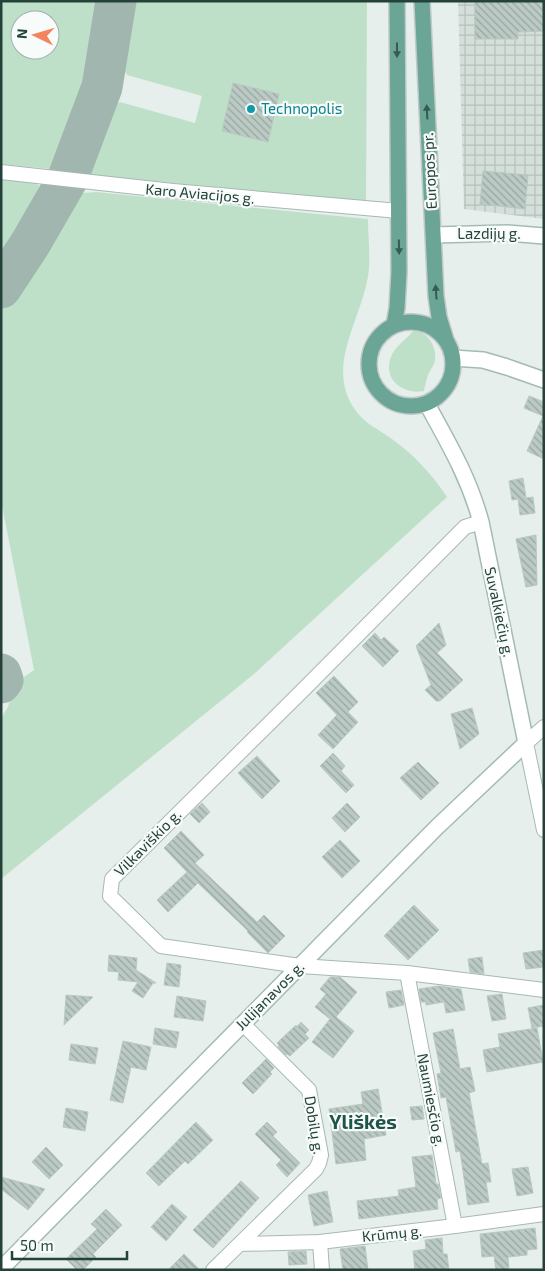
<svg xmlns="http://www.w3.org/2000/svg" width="545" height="1271" font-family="'Exo 2',sans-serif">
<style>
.industrial{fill:url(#industrial-grid)}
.green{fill:#bfe0c8;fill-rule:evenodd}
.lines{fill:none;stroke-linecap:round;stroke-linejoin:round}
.taxiway{stroke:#a2b6b0;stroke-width:41}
.building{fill:url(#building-back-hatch);stroke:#b8c9c2}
.street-casing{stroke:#a8b8b2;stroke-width:16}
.secondary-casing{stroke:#a4bbb3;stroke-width:18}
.primary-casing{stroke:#c2cac8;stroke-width:18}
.street{stroke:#fff;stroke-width:14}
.secondary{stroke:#fff;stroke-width:15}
.primary{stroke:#6aa596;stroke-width:15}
.oneway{fill:#365b51}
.culture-dot{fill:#0f9aa8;stroke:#f7fbf9;stroke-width:2}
.labels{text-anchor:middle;stroke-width:4.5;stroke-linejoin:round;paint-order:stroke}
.culture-label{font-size:15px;fill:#0d838f;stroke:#f7fbf9;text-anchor:start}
.street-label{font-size:15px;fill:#24423a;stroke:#f7fbf9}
.district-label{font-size:20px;font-weight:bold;fill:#1f5548;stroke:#f7fbf9}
</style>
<defs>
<pattern id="industrial-grid" width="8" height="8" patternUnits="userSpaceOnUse" patternTransform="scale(1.25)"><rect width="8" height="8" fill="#d4dfda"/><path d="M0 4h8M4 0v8" fill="none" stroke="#b6c1bc"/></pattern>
<pattern id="building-back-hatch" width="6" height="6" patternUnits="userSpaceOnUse" patternTransform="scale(1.25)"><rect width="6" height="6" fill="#bbcac4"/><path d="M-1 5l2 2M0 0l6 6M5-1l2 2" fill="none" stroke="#98a6a0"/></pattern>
</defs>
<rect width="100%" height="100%" fill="#e6efeb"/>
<polygon class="industrial" points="458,1 544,1 544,219 464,209"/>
<g class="green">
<path d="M1 1H101L95 43 80 102 58 165 51 169 1 164ZM20 20H50V50H20Z"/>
<polygon points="130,1 367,1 366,202 91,175 86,172 85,166 105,111 120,102 195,123 202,96 127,75 119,61"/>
<polygon points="1,179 35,183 44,189 45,195 1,264"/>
<path d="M96 192 368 219C368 237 371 259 368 276 361 321 324 368 356 411 365 424 380 430 392 439 414 455 432 474 447 497L254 674 1 879V718L8 707 14 684 34 670 1 500V310L74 197 83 193Z"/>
<path d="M414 330C428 332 437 347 435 360 434 366 430 370 428 375 426 381 425 386 424 391 404 395 382 380 391 357 395 346 406 340 414 330Z"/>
</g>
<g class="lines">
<g class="taxiway">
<polyline points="1,288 30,244 67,180 102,87 116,1"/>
<polyline points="1,674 3,680 1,683"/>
</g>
</g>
<g class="building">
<polygon points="475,1 544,1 544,31 518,32 518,39 475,39"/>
<polygon points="233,83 279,94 268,142 222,131"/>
<polygon points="483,171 528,175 525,209 480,204"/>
<polygon points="529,396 544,402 544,459 527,451 543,416 524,408"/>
<polygon points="523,478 526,498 533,497 535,513 520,515 518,499 512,500 509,481"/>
<polygon points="536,535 537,585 526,587 516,539"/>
<polygon points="439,623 446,645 437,653 463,680 440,701 436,701 425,690 431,685 416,646"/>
<polygon points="375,633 381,640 384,637 399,651 383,667 362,646"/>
<polygon points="334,676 358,702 348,712 358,722 333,749 318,735 337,715 316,693"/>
<polygon points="472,708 479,734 460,749 451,714"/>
<polygon points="333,753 345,766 341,771 354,785 346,793 320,766"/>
<polygon points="257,756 280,781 262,799 238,773"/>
<polygon points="418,762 439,783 421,800 400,778"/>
<polygon points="202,803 210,812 199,823 190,814"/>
<polygon points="347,803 360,817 345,832 332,818"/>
<polygon points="181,831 204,855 195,863 257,922 264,915 285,936 268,953 247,932 248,931 198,883 168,912 157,900 187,872 164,848"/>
<polygon points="340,840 360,861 342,878 322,857"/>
<polygon points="414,905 439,930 408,960 384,936"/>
<polygon points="544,950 544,967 526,969 523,953"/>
<polygon points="109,955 137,958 136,970 156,983 153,983 143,998 132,991 138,982 118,980 119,972 108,971"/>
<polygon points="482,957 484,974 470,972 468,959"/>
<polygon points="167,963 181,965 179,987 164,985"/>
<polygon points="330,977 340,977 357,992 336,1017 354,1031 333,1058 312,1042 330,1019 315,1007 326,994 320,989"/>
<polygon points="439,986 461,989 465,1010 446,1013 444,1002 426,1005 426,1002 421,1002 419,989"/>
<polygon points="401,990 404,1005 389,1008 386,992"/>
<polygon points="502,994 506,1019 492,1021 487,996"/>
<polygon points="66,995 93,997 64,1025"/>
<polygon points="177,996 206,1001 203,1021 174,1017"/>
<polygon points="544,1005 544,1026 532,1028 528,1008"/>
<polygon points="301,1022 309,1030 305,1034 309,1038 290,1056 287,1054 286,1055 278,1047 279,1045 277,1043 296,1025 297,1027"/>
<polygon points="155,1028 179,1032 176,1048 153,1044"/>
<polygon points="537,1028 543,1062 487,1072 483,1050 500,1047 498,1034"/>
<polygon points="453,1029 460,1069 470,1067 475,1091 469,1093 482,1164 488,1163 491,1182 486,1182 489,1202 468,1205 460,1151 456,1152 446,1097 441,1098 437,1074 441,1073 433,1033"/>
<polygon points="123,1041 151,1047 146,1070 131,1067 123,1103 110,1100"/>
<polygon points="71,1044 98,1048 95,1064 69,1060"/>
<polygon points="266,1059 274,1068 270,1072 272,1074 253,1094 242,1083"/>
<polygon points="378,1089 386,1135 364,1139 366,1160 336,1164 329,1109 363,1104 361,1092"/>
<polygon points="422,1106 424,1119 412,1120 410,1107"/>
<polygon points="66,1108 88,1112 85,1131 63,1127"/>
<polygon points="196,1122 213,1140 188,1164 185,1161 159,1186 146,1173"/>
<polygon points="267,1122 277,1132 273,1136 300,1163 287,1177 276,1165 281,1160 255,1134"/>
<polygon points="46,1147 63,1165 49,1179 32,1162"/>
<polygon points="432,1155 436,1184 438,1184 441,1198 437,1199 438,1209 359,1219 357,1201 399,1196 398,1190 416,1187 412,1157"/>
<polygon points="528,1167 533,1193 517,1196 512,1169"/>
<polygon points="1,1177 31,1185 45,1189 28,1210 1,1189"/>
<polygon points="241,1181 259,1198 213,1248 193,1230"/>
<polygon points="327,1191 333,1222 314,1226 308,1195"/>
<polygon points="172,1204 187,1217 166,1241 151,1227"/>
<polygon points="106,1209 122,1225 93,1254 96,1257 83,1270 77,1270 66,1259 97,1229 91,1224"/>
<polygon points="535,1228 537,1249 527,1250 527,1255 508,1257 509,1270 496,1270 494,1256 482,1257 480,1234"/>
<polygon points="442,1238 443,1254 447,1254 449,1270 415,1270 413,1251 426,1249 425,1240"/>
<polygon points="365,1246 368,1270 343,1270 340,1249"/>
<polygon points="306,1251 307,1264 289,1265 288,1252"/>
<polygon points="184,1254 200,1270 168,1270"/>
</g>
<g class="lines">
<g class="street-casing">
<g id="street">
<polyline points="1,172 173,191 399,211"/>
<polyline points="481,522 465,527 301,692 112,879 110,896 161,946 300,966 407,973 544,990"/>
<polyline points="544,727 526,743 544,830"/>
<polyline points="407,973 455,1226"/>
<polyline points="320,1242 322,1270"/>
<polyline points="240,1244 320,1242 455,1226 544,1214"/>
<polyline points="213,1270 316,1169 319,1163 321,1155 309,1090 243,1024"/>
</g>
</g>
<g class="secondary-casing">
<g id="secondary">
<polyline points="434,235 507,233 544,236"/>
<polyline points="453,358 483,360 507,367 544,380"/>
<path d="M1 1269 437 827 526 743 481 522C469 478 449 444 427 404"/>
</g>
</g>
<g class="primary-casing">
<g id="primary">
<polyline points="422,1 436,296 439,317 446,340"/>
<circle cx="411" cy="364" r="42"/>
<polyline points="394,325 397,308 399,272 397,1"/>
</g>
</g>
<use href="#street" class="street"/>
<use href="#secondary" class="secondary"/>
<use href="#primary" class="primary"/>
</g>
<defs><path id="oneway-solid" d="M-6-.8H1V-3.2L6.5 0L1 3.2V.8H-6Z" transform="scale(1.25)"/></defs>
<g class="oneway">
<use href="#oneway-solid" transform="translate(397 50) rotate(90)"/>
<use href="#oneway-solid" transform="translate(427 112) rotate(-93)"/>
<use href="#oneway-solid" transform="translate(399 247) rotate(89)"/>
<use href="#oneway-solid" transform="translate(436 292) rotate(-94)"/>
</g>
<circle class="culture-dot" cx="251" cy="109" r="5"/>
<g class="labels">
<g class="culture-label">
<text x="261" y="114">Technopolis</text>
</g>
<g class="street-label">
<text transform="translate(430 171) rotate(-93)" y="5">Europos pr.</text>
<text transform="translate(200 194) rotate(5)" y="5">Karo Aviacijos g.</text>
<text x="489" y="239">Lazdijų g.</text>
<text transform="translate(499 612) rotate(78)" y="5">Suvalkiečių g.</text>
<text transform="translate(148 843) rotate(-45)" y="5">Vilkaviškio g.</text>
<text transform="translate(270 996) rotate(-45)" y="5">Julijanavos g.</text>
<text transform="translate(431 1100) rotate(79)" y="5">Naumiesčio g.</text>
<text transform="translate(314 1125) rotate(81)" y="5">Dobilų g.</text>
<text transform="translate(392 1234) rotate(-6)" y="5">Krūmų g.</text>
</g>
<g class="district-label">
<text x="363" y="1129">Yliškės</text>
</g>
</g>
<rect width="545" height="1271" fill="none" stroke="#24423a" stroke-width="5"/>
<g transform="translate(35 35) rotate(275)"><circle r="24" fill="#f7fbf9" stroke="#a3b1ad"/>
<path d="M0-4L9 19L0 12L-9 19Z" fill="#f4845f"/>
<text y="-8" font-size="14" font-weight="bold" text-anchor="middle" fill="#24423a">N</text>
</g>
<path d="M12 1251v8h115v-8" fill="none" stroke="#24423a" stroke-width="2.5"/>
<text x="20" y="1251" font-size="15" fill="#24423a" stroke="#f7fbf9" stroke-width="4" paint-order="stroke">50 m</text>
</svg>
